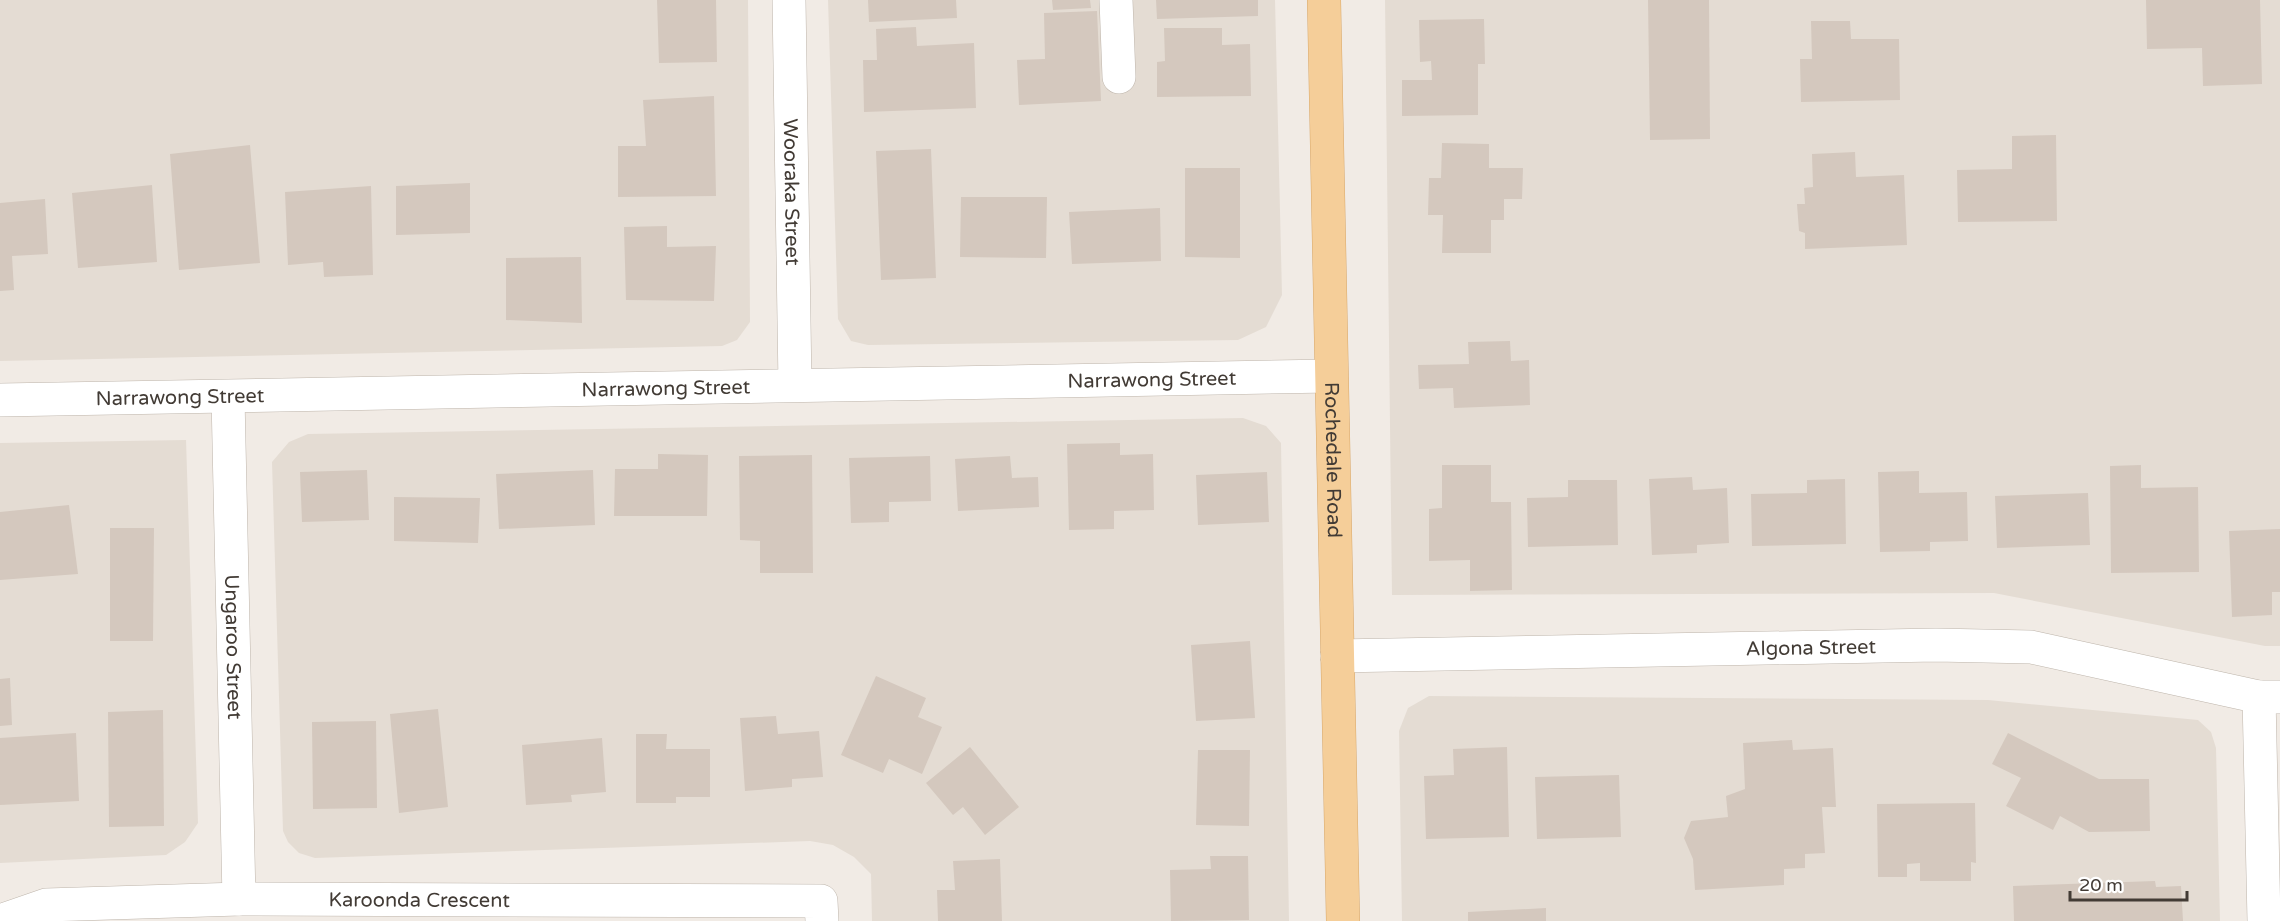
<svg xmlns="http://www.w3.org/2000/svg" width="2280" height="921" font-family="'Varela Round',sans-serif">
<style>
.residential{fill:#e4dcd3}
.building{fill:#d4c8be}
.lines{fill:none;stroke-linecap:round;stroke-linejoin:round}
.minor-casing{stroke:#beb5ab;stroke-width:34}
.major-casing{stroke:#d8a86b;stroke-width:34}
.minor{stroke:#fff;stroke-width:33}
.major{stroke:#f5ce99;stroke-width:33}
.labels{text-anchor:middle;stroke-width:5;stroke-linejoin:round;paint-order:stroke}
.street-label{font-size:20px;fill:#423b35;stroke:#fff}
</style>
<rect width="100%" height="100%" fill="#f1ebe5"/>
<g class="residential">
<polygon points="0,0 748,0 750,322 737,340 722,346 0,361"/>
<polygon points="828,0 1275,0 1282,295 1266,327 1238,340 868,345 851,341 838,319"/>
<polygon points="1385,0 2280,0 2280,646 2265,646 1994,593 1392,595"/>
<polygon points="1243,418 1266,426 1281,443 1289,921 872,921 871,874 854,857 833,845 810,841 315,858 299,853 288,842 283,831 272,462 289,442 308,434"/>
<polygon points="186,440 198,823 185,842 166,855 0,863 0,443"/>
<polygon points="1429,696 1988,700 2198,720 2211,732 2216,748 2220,921 1402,921 1399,731 1408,708"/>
</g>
<g class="building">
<polygon points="657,0 716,0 717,62 659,63"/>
<polygon points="868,0 956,0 957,18 869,22"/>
<polygon points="1052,0 1090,0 1091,8 1053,10"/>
<polygon points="1156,0 1258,0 1258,16 1157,19"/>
<polygon points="1648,0 1709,0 1710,139 1650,140"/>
<polygon points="2146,0 2260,0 2262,84 2203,86 2202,48 2147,49"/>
<polygon points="1097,11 1101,101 1019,105 1017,60 1045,59 1044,13"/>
<polygon points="1484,19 1485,64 1478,64 1478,115 1402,116 1402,80 1432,80 1431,61 1420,62 1419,20"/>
<polygon points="1811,21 1850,21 1851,39 1899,39 1900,100 1801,102 1800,59 1812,59"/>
<polygon points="916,27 917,46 974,43 976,108 864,112 863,60 877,60 876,29"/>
<polygon points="1164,28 1222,28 1222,45 1250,44 1251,96 1157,97 1157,62 1165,61"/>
<polygon points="714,96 716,196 618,197 618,146 646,146 643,100"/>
<polygon points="2056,135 2057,221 1958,222 1957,170 2012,169 2012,136"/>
<polygon points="1442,143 1489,144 1489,168 1523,168 1522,199 1504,199 1504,220 1491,220 1491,253 1442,253 1443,215 1428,215 1429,178 1441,178"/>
<polygon points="250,145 260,263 179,270 170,154"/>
<polygon points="931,149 936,278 881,280 876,151"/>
<polygon points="1855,152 1856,177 1904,175 1907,245 1805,249 1805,233 1799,231 1797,204 1805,204 1804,188 1813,187 1812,154"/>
<polygon points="1185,168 1240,168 1240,258 1185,257"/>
<polygon points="470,183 470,233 396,235 396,186"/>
<polygon points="152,185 157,262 78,268 72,193"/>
<polygon points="371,186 373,275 324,277 323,262 288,265 285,192"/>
<polygon points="961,197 1047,197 1046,258 960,257"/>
<polygon points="45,199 48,254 12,256 14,290 0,291 0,203"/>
<polygon points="1160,208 1161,261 1072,264 1069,212"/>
<polygon points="667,226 667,247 716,246 714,301 626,300 624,227"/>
<polygon points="581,257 582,323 506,320 506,258"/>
<polygon points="1510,341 1511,361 1529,360 1530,405 1454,408 1453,388 1419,389 1418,365 1469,364 1468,342"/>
<polygon points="1120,443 1120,455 1153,454 1154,510 1114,511 1114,529 1069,530 1067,444"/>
<polygon points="658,454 708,455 707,516 614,516 615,469 658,469"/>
<polygon points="812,455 813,573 760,573 760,541 740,540 739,456"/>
<polygon points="930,456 931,501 889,502 889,522 851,523 849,458"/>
<polygon points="1010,456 1012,478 1038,477 1039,507 958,511 955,459"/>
<polygon points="1442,465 1491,465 1491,502 1511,502 1512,590 1470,591 1470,560 1429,561 1429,509 1442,508"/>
<polygon points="2141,465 2141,488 2198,487 2199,572 2111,573 2110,466"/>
<polygon points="367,470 369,520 302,522 300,472"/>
<polygon points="593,470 595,525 499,529 496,474"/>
<polygon points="1919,471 1919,493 1967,492 1968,541 1930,542 1930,551 1880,552 1878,472"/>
<polygon points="1267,472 1269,522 1198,525 1196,475"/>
<polygon points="1692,477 1693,490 1727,488 1729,543 1697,545 1697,553 1652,555 1649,479"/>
<polygon points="1845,479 1846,544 1752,546 1751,494 1807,493 1807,480"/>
<polygon points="1568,480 1617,480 1618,545 1528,547 1527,498 1568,497"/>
<polygon points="2088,493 2090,545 1997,548 1995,496"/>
<polygon points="394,497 480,498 478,543 394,541"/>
<polygon points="69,505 78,574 0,580 0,512"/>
<polygon points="110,528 154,528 153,641 110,641"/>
<polygon points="2280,529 2280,592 2272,592 2272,615 2232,617 2229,531"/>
<polygon points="1250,641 1255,718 1196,721 1191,645"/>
<polygon points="876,676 926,698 918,717 942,727 922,774 889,759 883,773 841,755"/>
<polygon points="10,678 12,725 0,726 0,679"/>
<polygon points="438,709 448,807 399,813 390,714"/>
<polygon points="163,710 164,826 109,827 108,712"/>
<polygon points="776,716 778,734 819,731 823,777 792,779 792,787 745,791 740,718"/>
<polygon points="376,721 377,808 313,809 312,722"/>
<polygon points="76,733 79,801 0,805 0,738"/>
<polygon points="2008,733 2099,779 2149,779 2150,831 2089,832 2060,816 2053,830 2006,806 2021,778 1992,764"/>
<polygon points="636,734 667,734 666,749 710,749 710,797 676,797 676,803 636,803"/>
<polygon points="602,738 606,792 571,795 572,802 526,805 522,745"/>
<polygon points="1792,740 1793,750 1833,748 1836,807 1822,807 1825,853 1805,854 1805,868 1784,869 1784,885 1695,890 1693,859 1684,838 1691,821 1728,817 1726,796 1745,789 1743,743"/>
<polygon points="970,747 1019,807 985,835 963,807 953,815 926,783"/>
<polygon points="1507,747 1509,837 1426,839 1424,776 1454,775 1453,749"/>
<polygon points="1198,750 1250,750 1249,826 1196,825"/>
<polygon points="1619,775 1621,837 1537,839 1535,777"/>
<polygon points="1975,803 1976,863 1971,862 1971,881 1920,881 1920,863 1907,864 1907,877 1878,877 1877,804"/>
<polygon points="1210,856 1248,856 1249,920 1171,921 1170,870 1211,869"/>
<polygon points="1000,859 1002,921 938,921 937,890 955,890 953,861"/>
<polygon points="2155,881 2156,887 2181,886 2183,921 2014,921 2013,886"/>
<polygon points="1546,908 1546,921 1468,921 1468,912"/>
</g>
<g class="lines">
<g class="minor-casing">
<g id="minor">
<path id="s1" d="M789 0 795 385"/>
<polyline points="1116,0 1119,77"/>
<path id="s2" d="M228 397 239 899"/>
<path id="s3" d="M0 400 1331 376"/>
<path id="s4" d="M1337 656 1936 645 2031 647 2259 697H2280"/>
<polyline points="2259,697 2264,921"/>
<path id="s5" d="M0 921 46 905 239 899 821 901 822 921"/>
</g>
</g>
<g class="major-casing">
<g id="major">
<path id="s6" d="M1324 0 1343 921"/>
</g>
</g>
<use href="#minor" class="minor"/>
<use href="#major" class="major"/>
</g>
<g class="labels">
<g class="street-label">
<text dy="7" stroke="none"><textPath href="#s1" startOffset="192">Wooraka Street</textPath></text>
<text dy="7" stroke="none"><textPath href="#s3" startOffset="1152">Narrawong Street</textPath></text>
<text dy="7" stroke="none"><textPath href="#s3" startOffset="666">Narrawong Street</textPath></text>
<text dy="7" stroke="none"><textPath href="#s3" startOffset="180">Narrawong Street</textPath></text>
<text dy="7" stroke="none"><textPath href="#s6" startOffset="460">Rochedale Road</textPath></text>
<text dy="7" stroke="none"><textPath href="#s4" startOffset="474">Algona Street</textPath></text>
<text dy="7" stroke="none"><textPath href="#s2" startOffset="250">Ungaroo Street</textPath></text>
<text dy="7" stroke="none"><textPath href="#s5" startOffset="422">Karoonda Crescent</textPath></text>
</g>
</g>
<path d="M2070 891v9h117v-9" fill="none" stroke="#423b35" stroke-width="3"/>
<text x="2079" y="891" font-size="18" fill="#423b35" stroke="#ffffff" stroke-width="4.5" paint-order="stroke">20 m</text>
</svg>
